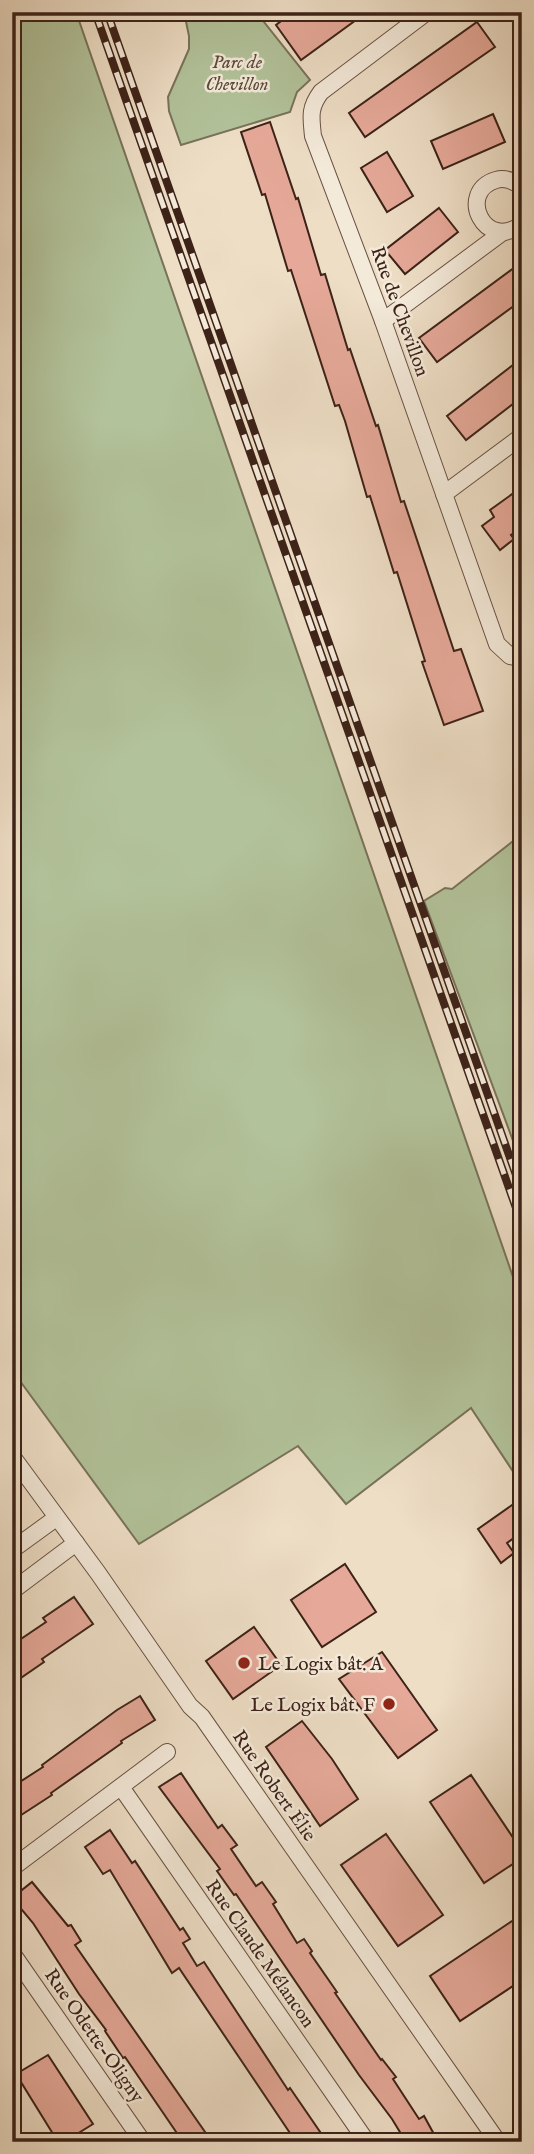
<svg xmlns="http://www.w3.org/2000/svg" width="534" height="2154" font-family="'IM FELL English',serif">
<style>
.green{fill:#b2c29a;stroke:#787259;stroke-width:2}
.building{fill:#e6a999;stroke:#3d2218;stroke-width:2}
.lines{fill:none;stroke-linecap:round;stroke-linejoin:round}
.minor-casing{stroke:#695144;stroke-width:18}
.minor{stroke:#f4eada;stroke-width:16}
.rail-casing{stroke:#3d2218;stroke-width:8}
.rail{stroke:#f4eada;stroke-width:5;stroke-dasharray:16;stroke-linecap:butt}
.poi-dot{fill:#8f2418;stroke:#f4eada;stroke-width:2.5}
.labels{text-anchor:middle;stroke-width:5;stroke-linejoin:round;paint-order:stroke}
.park-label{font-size:19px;font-style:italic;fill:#5a4a38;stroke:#f4eada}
.street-label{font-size:19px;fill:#3d2218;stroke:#f4eada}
.poi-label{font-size:19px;fill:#3d2218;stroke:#f4eada;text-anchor:start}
</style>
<rect width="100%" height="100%" fill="#eedec6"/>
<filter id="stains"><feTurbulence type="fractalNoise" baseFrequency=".00286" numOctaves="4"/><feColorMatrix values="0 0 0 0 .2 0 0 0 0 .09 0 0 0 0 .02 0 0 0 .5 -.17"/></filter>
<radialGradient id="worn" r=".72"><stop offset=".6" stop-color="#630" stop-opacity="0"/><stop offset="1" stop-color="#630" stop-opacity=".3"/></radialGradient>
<g class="green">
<polygon points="12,12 76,12 522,1303 522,1485 471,1408 346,1504 298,1446 139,1544 12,1370"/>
<polygon points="184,12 256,12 310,80 297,92 290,112 181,145 169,111 168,97 189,49 189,36"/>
<polygon points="522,834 522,1165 424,901 445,888 452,889"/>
</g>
<g class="building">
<polygon points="293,12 367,12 301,60 276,25"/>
<polygon points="477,22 495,47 365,137 349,113"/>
<polygon points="493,114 505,142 443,169 431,141"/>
<polygon points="270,122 296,199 298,198 321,275 325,274 348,350 350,349 376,426 378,425 401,502 404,501 454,651 461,649 483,711 444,725 422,662 425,661 397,572 394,573 370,496 367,497 345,421 339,405 335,406 291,270 288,271 265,194 262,195 241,132"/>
<polygon points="387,152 413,196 387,212 361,168"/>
<polygon points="439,208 458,232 405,274 385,250"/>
<polygon points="522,262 522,300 437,362 419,338"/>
<polygon points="522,358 522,397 466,440 447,416"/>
<polygon points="522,487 522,527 511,535 514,539 500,550 482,526 494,517 490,510"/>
<polygon points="522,1498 522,1532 507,1543 514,1553 501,1563 478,1529"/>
<polygon points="345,1564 376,1612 322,1647 291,1600"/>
<polygon points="74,1597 93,1624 42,1659 44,1662 12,1684 12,1645 46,1622 43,1618"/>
<polygon points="254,1627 281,1665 233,1699 206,1661"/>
<polygon points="382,1652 437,1730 398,1758 339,1679"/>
<polygon points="140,1696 155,1720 121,1741 122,1743 51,1793 52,1795 12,1821 12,1787 43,1767 42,1765 117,1710"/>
<polygon points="302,1721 332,1759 358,1799 320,1826 266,1747"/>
<polygon points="181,1773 218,1828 222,1825 237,1845 231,1849 256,1886 262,1882 276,1902 273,1904 297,1943 304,1939 312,1951 310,1953 337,1992 335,1993 381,2060 382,2059 396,2077 393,2079 419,2119 424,2116 435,2136 425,2142 406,2142 392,2119 359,2075 236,1894 234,1895 217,1871 220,1869 159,1787"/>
<polygon points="471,1775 522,1851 522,1858 484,1883 430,1802"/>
<polygon points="110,1830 132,1863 135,1861 180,1930 183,1928 190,1939 183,1943 197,1966 204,1962 288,2090 290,2088 327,2142 296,2142 179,1968 172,1973 110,1870 103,1874 85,1847"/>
<polygon points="386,1834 443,1915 398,1946 341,1865"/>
<polygon points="32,1882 68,1926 71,1925 81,1941 75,1945 212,2142 183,2142 125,2057 123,2058 105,2031 106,2030 79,1994 33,1923 12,1898"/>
<polygon points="512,1921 522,1935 522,1980 460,2021 430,1976"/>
<polygon points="48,2055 93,2124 64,2142 58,2142 16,2074"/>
</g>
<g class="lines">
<g class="minor-casing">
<g id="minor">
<path d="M427 12 321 92C309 108 311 117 313 136L383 321 497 644 510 656 522 658"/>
<path d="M522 187C514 181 506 177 496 180 456 192 485 253 522 224"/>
<polyline points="383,321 503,232"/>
<polyline points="444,494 522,436"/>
<polyline points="12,1456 98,1573 190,1706 202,1717 498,2142"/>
<polyline points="12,1550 56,1518"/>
<polyline points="12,1591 76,1543"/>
<polyline points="121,1787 367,2142"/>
<polyline points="12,1868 167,1752"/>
<polyline points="12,1953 143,2142"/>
</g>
</g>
<use href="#minor" class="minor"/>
<g class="rail-casing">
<g id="rail">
<polyline points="95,12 522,1225"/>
<polyline points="107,12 522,1192"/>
</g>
</g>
<use href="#rail" class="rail"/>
</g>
<g class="poi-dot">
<circle cx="244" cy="1663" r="7"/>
<circle cx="389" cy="1704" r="7"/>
</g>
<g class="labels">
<g class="park-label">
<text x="237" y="68">Parc de<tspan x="237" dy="22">Chevillon</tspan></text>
</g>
<g class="street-label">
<text transform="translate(401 311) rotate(70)" y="7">Rue de Chevillon</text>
<text transform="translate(275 1785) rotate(55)" y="7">Rue Robert Élie</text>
<text transform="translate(261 1953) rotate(55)" y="7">Rue Claude Mélancon</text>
<text transform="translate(95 2035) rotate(55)" y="7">Rue Odette-Oligny</text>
</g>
<g class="poi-label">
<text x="258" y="1670">Le Logix bât. A</text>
<text x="375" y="1711" text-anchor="end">Le Logix bât. F</text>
</g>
</g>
<rect width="534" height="2154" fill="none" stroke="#eedec6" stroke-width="42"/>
<rect x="14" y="14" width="506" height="2126" fill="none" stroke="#3d2218" stroke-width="3.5"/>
<rect x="21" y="21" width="492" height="2112" fill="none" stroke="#3d2218" stroke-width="2"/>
<rect width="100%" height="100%" filter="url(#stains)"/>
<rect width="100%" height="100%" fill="url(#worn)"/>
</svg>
